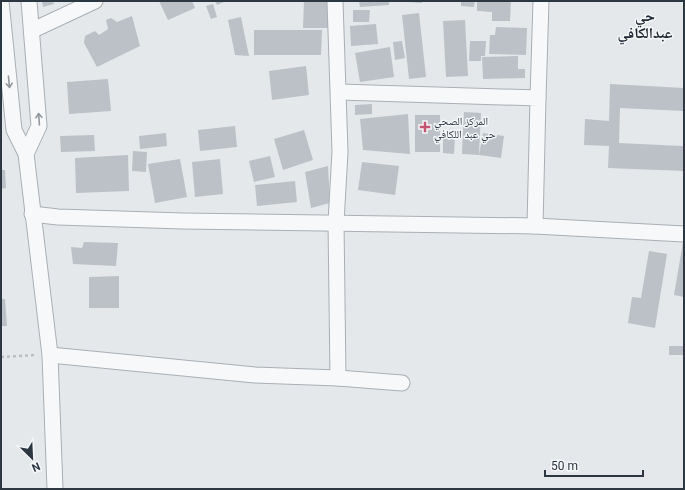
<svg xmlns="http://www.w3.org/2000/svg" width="685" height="490" font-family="Roboto,'Noto Naskh Arabic',sans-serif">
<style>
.building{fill:#bbc1c7}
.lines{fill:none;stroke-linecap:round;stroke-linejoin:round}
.street-casing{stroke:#a9afb5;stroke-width:17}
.path{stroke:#babec2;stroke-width:2.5;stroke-dasharray:3 3;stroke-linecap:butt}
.street{stroke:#f7f8f9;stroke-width:15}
.oneway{stroke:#92989e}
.poi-dot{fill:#c55474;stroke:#f4f6f8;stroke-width:1.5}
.labels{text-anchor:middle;stroke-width:3;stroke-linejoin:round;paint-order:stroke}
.poi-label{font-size:11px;fill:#2d3742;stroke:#f4f6f8;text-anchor:start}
.district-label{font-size:15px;font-weight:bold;fill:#1f2833;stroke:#f4f6f8}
</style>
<rect width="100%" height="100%" fill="#e4e8eb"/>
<g class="building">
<polygon points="42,1 53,1 54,4 43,7"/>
<polygon points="159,1 192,1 195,8 168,20"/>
<polygon points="215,1 226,1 217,5"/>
<polygon points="304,1 330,1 329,28 303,28"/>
<polygon points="359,1 389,1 389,5 360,7"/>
<polygon points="407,1 422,1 422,3 407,2"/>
<polygon points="461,1 475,1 474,7 461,6"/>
<polygon points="477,1 511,1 510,21 492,21 492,12 477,11"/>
<polygon points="213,4 217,17 211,19 206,6"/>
<polygon points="353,10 370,10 369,22 353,22"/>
<polygon points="419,13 426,77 409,79 402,15"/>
<polygon points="132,16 140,46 97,67 84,43 85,36 95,31 99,35 108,29 106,20 111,18 117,22"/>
<polygon points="241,17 249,56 235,55 228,20"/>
<polygon points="465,20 468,76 446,77 443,21"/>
<polygon points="376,24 378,44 351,46 350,26"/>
<polygon points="496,27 527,28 526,55 489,54 490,35 495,35"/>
<polygon points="254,30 322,30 321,55 254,55"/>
<polygon points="402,41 405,58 395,60 393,42"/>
<polygon points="470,41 486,41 485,56 481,56 481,61 469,61"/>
<polygon points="390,47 394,77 360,82 355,53"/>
<polygon points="518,56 518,69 525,69 525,78 483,79 482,57"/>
<polygon points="306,66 309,95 272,100 269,71"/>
<polygon points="108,79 111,111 69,114 67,82"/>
<polygon points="610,84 684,88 684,111 620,108 619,143 683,146 684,142 684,171 608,168 609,146 584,145 585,119 609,121"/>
<polygon points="372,104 372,114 355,115 355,105"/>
<polygon points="464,112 481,113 479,155 462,154"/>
<polygon points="408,114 410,154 363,150 360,119"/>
<rect x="415" y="115" width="25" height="37"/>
<polygon points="235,126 237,147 200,151 198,130"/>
<polygon points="304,130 313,160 283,170 274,139"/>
<polygon points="166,133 167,146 140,149 139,136"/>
<polygon points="483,133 504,136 501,158 479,155"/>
<polygon points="94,135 95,151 61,152 60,136"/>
<polygon points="443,137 455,137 454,154 443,153"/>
<polygon points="133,151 147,152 146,172 132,171"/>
<polygon points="128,155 129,191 76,193 75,158"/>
<polygon points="270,156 275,177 254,182 249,161"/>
<polygon points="180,159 187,197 155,203 148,164"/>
<polygon points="220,159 223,194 195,197 192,162"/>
<polygon points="362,162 399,166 395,195 358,190"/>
<polygon points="328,166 330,203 311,208 305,172"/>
<polygon points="1,170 5,170 6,188 1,189"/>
<polygon points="295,181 297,202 257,206 255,185"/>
<polygon points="84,242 118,243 116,266 73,264 71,247 82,248"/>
<polygon points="683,242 684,242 684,297 674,295"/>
<polygon points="649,251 667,254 655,328 628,323 632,297 641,298"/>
<polygon points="119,276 119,308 89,308 89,277"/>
<polygon points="1,299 5,299 7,326 1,326"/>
<rect x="669" y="346" width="15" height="9"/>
</g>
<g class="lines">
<g class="street-casing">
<g id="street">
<polyline points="1,1 14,130 26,154 50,355 55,489"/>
<polyline points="335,1 340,152 336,222 338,378"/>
<polyline points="33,30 95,1"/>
<polyline points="339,92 538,98 535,226"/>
<polyline points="538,98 541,1"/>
<polyline points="26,154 39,126 29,1"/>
<polyline points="32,214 58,217 183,221 535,226 684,234"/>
<polyline points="50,355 255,375 338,378 402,383"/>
</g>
</g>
<polyline class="path" points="1,357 36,355"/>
<use href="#street" class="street"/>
</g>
<defs><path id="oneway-shaft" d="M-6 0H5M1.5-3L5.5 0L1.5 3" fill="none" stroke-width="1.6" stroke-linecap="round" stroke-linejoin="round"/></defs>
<g class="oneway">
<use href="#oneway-shaft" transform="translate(9 82) rotate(84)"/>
<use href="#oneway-shaft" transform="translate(39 119) rotate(-94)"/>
</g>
<path class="poi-dot" d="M423 121h4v4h4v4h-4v4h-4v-4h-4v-4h4z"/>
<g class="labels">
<g class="poi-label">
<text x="434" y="125">المركز الصحي<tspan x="434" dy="13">حي عبد اللكافي</tspan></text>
</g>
<g class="district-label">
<text x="645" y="21">حي<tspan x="645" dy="17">عبدالكافي</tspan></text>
</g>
</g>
<rect width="685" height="490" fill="none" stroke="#2d3742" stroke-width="4"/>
<g transform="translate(32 458) rotate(156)" stroke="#f4f6f8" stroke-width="3" paint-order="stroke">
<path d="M0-3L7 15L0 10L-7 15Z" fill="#2d3742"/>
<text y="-6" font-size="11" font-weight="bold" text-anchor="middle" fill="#2d3742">N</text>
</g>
<path d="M545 470v6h98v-6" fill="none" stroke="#2d3742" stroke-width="2"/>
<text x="551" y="470" font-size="12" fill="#2d3742" stroke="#f4f6f8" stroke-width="3" paint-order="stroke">50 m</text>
</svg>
